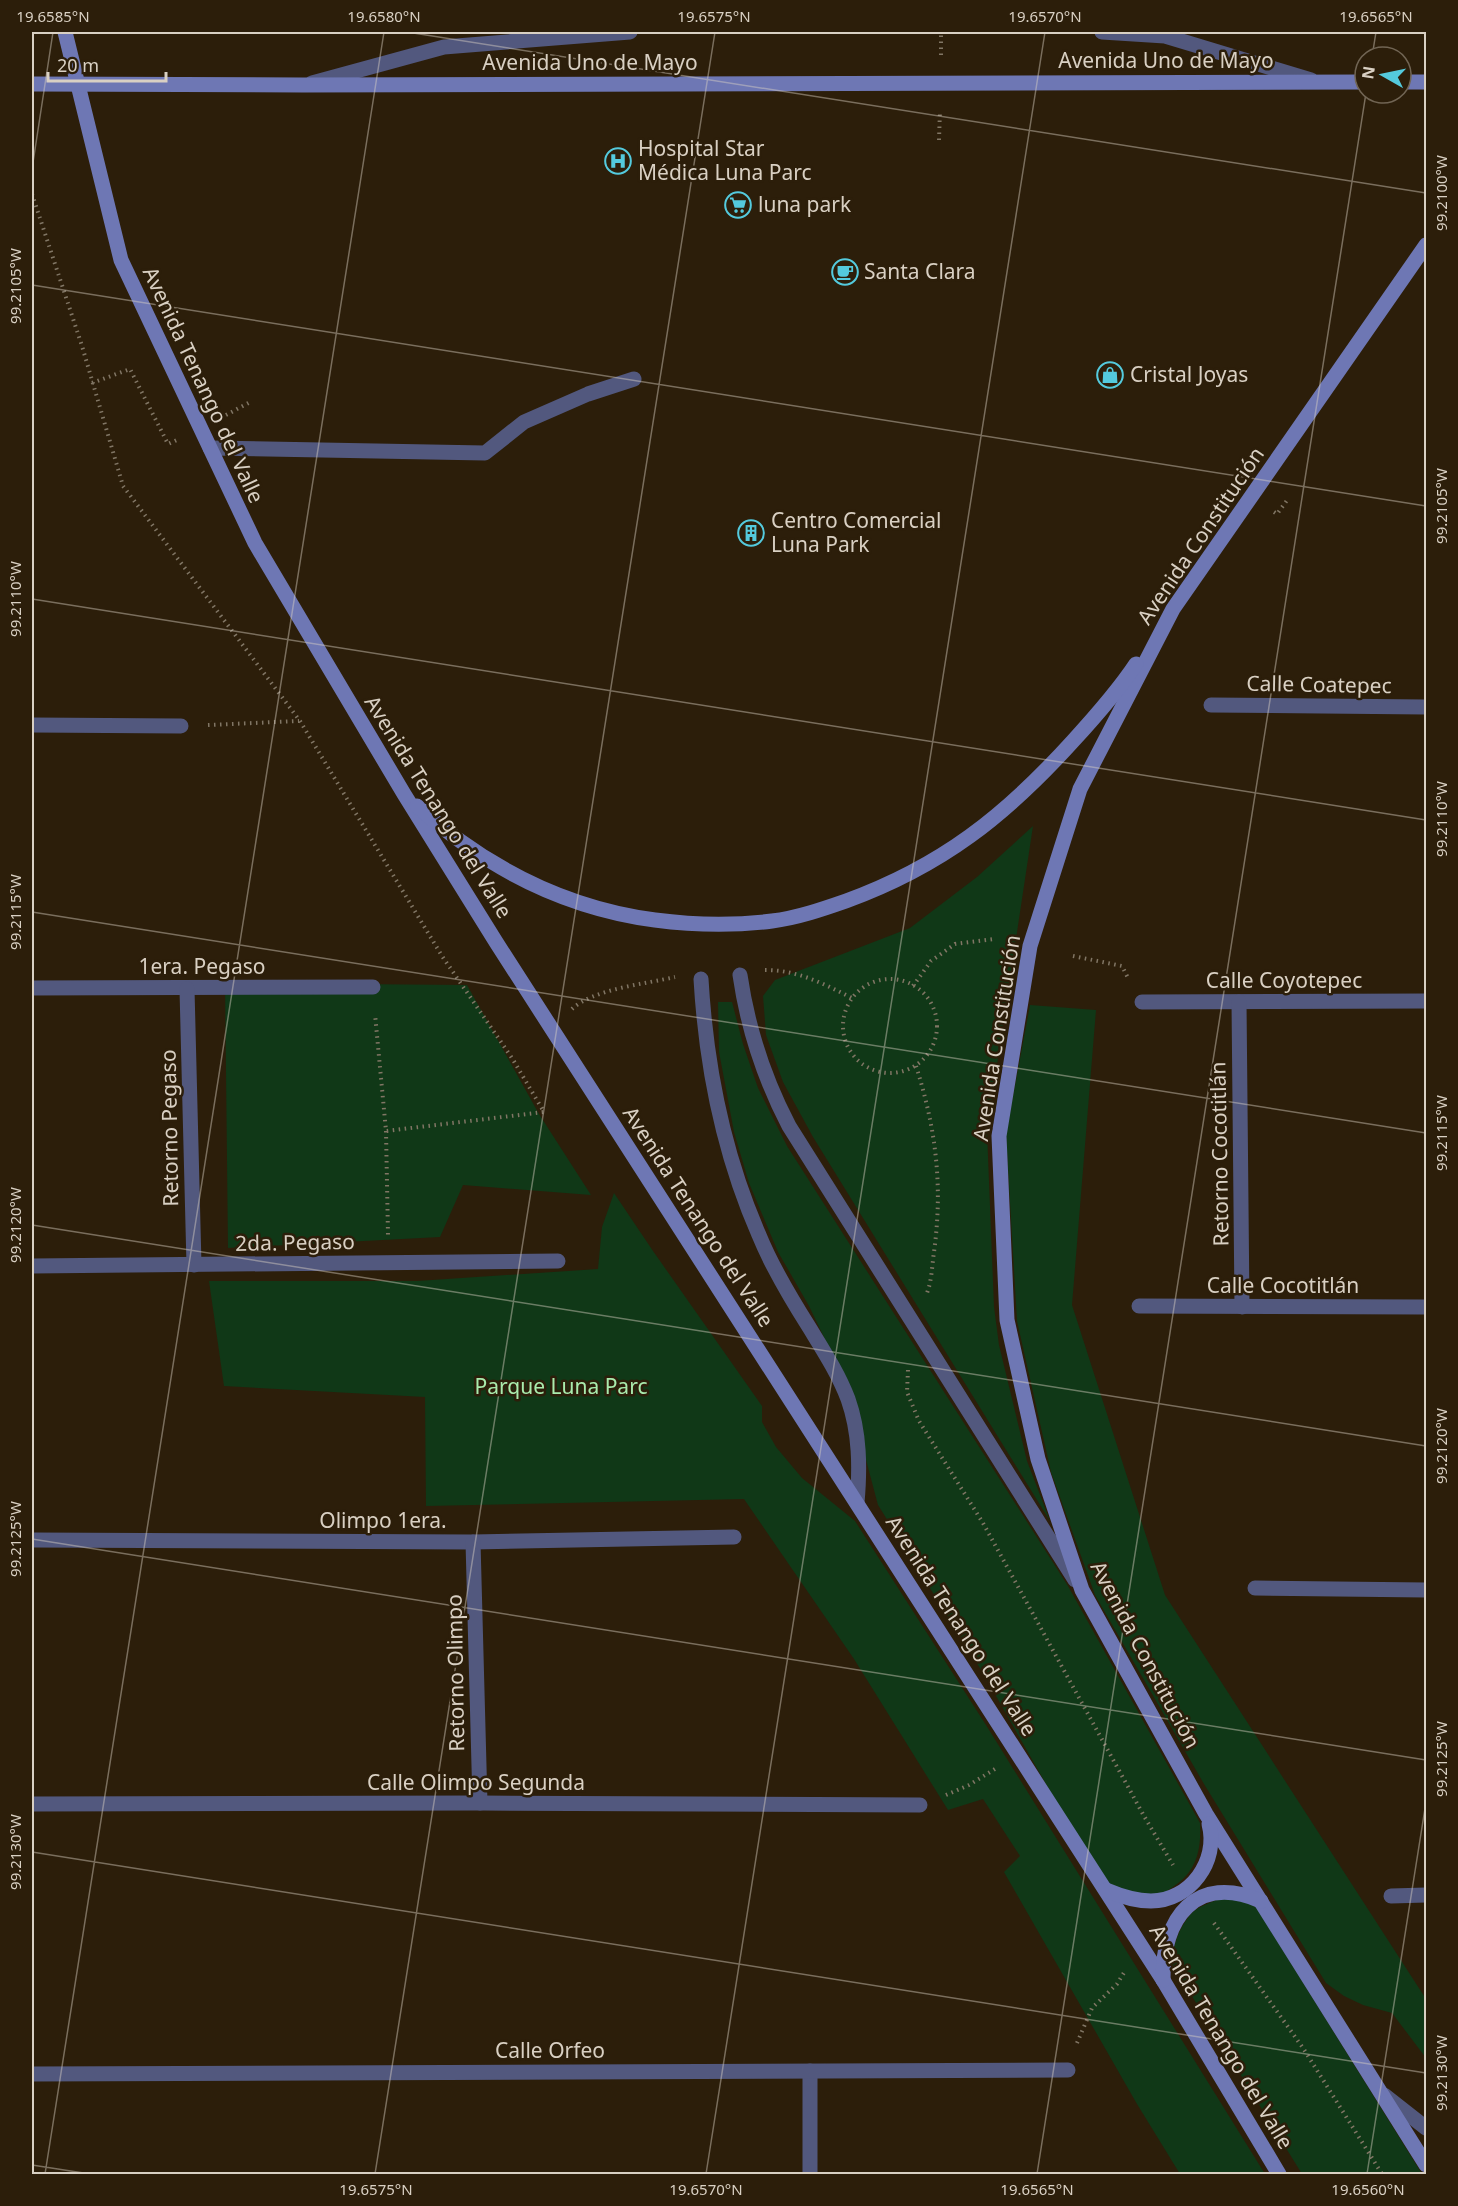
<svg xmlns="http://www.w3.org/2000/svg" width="1458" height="2206" font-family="'Noto Sans',sans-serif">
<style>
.green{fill:#103817}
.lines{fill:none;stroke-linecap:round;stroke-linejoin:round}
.path{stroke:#817665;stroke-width:4;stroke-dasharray:1.5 4.5;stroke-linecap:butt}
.service{stroke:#52587e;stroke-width:15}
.minor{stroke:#52587e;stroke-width:15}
.secondary{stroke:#6e77b4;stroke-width:15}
.ticks{fill:none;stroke:#d9d0c3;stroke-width:1.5;stroke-opacity:0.45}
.labels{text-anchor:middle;stroke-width:5;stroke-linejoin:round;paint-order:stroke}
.street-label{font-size:21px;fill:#d9d0c3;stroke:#2c1e0a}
.poi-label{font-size:21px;fill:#d9d0c3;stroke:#2c1e0a;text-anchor:start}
.park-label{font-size:21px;fill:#a9ebad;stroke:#2c1e0a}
.neatline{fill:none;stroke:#d9d0c3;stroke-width:2}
.ticks-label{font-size:15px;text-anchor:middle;fill:#d9d0c3}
</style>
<rect width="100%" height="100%" fill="#2c1e0a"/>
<g class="green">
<polygon points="1033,826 987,1131 994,1307 999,1345 1027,1461 1050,1521 813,1137 783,1082 766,1035 763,996 775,980 910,928 977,877"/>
<polygon points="225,983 467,985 539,1114 591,1195 463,1185 440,1237 228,1248"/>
<path d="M718 1002H732L743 1044 758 1088 787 1146 1068 1586 1200 1823C1201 1843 1199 1863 1184 1878 1176 1886 1161 1894 1152 1902L1106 1890 983 1673 878 1505 845 1381 809 1306 778 1252 749 1183 734 1132 719 1052Z"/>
<polygon points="1030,1005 1096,1010 1072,1305 1165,1595 1426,1999 1426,2058 1392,2013 1363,2005 1344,1996 1326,1983 1204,1784 1095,1595 1051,1472 1017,1321 1006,1134"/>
<polygon points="614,1193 653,1251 762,1406 762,1422 776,1447 802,1478 855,1521 986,1725 1265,2174 1180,2174 1137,2104 1004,1872 1020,1856 983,1799 948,1810 854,1659 744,1499 426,1506 425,1397 224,1386 209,1281 417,1281 598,1269 602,1227"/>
<path d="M1219 1899H1240L1256 1907 1422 2174H1302L1172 1964C1172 1947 1179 1928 1190 1915 1196 1907 1210 1903 1219 1899Z"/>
</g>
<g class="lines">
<g class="path">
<polyline points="941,55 941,32"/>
<polyline points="939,140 940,110"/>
<polyline points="32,194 82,346 123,486 300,721 442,956 512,1058 544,1112 386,1131 375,1014"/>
<polyline points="92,383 130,369 168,444 177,440"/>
<polyline points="226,415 252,401"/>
<polyline points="1274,512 1277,514 1288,499"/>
<polyline points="208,725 299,721"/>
<polyline points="1073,956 1122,966 1129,980"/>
<path d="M765 970C798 970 824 984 852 998"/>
<circle cx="890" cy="1026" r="47"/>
<polyline points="913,986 931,961 955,944 994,939"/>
<path d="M572 1009C593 989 645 984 675 977"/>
<path d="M916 1066C936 1129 943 1186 934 1252 932 1265 932 1280 927 1293"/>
<polyline points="386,1131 388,1235"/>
<polyline points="908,1370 907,1392 919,1421 983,1523 1144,1816 1173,1865"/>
<polyline points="946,1795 969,1785 995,1769"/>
<polyline points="1214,1923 1303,2048 1382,2174"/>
<polyline points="1077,2043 1092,2008 1117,1984 1125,1971"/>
</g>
<g class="service">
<polyline points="1102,32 1165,36 1311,80"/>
<polyline points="312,83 444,47 630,32"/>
<polyline points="210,448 485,453 524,422 588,394 634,379"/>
</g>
<g class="minor">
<polyline points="1211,705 1426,707"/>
<polyline points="32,725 181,726"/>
<path d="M740 975C748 1030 764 1078 789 1126L1075 1580"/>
<path d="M701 979C706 1065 724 1155 759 1235 772 1267 790 1297 809 1327 823 1350 838 1373 848 1399 860 1433 860 1468 857 1503"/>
<polyline points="32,988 373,987"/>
<polyline points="187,989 194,1265"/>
<polyline points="1142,1002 1426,1001"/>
<polyline points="1239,1002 1242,1307"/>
<polyline points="32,1266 558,1261"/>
<polyline points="1139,1306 1426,1307"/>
<polyline points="32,1540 473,1542 734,1537"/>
<polyline points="473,1542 480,1803"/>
<polyline points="1255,1588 1426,1590"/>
<polyline points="32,1804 480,1803 920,1805"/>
<polyline points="1391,1896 1426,1895"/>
<polyline points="810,2071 810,2174"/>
<polyline points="32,2074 1068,2070"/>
<polyline points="1384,2095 1426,2128"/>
</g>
<g class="secondary">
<polyline points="65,32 121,260 210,448 255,543 404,794 496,942 1163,1980 1279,2174"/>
<polyline points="1401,82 1426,82"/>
<polyline points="32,84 303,85 1365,82"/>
<polyline points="1426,245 1173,609 1080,789 1030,946 999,1136 1007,1320 1038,1459 1082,1590 1206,1814 1426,2165"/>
<path d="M417 806C485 867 564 908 655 920 693 925 733 926 772 921 797 918 823 909 846 901 942 866 1005 816 1073 741 1095 717 1118 691 1136 664"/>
<path d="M1106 1890C1120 1896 1135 1901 1151 1901 1190 1901 1219 1861 1209 1824"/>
<path d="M1163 1980C1162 1918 1196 1873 1261 1901"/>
</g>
</g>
<path class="ticks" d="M407 32 1426 193M1372 57 1376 32M32 169 53 32M32 285 1426 506M32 599 1426 820M32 912 1426 1133M32 1225 1426 1446M32 1539 1426 1760M32 1852 1426 2073M32 2165 90 2174M45 2174 384 32M375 2174 715 32M706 2174 1045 32M1037 2174 1366 93M1367 2174 1426 1802"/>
<defs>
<g id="hospital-ring" transform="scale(1.35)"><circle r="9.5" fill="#2c1e0a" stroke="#54cadd" stroke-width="1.5"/><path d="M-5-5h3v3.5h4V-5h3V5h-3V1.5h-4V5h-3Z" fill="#54cadd"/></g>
<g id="supermarket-ring" transform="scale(1.35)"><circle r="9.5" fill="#2c1e0a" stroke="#54cadd" stroke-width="1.5"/><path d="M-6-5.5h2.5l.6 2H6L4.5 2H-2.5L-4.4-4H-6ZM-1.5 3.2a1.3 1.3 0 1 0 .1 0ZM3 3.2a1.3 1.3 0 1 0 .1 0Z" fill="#54cadd"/></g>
<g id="cafe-ring" transform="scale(1.35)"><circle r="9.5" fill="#2c1e0a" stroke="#54cadd" stroke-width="1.5"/><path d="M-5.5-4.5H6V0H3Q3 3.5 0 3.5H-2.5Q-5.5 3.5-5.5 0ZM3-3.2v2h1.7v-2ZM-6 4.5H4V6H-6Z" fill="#54cadd"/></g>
<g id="shop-ring" transform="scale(1.35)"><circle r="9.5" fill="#2c1e0a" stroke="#54cadd" stroke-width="1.5"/><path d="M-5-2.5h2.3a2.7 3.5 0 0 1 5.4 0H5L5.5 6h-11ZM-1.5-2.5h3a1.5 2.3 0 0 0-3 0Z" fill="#54cadd"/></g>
<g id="building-ring" transform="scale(1.35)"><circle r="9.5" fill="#2c1e0a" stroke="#54cadd" stroke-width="1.5"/><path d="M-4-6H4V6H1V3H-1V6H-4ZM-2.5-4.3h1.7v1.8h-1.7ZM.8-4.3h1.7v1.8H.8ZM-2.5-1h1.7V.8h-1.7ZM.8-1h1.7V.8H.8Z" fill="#54cadd"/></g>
</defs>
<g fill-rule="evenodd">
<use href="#hospital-ring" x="618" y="161"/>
<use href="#supermarket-ring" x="738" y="205"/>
<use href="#cafe-ring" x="845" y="272"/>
<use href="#shop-ring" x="1110" y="375"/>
<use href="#building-ring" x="751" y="533"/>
</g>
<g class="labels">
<g class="street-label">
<text x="1166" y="68">Avenida Uno de Mayo</text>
<text x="590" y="70">Avenida Uno de Mayo</text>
<text transform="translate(203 385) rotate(65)" y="7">Avenida Tenango del Valle</text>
<text transform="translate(1201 536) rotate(-56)" y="7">Avenida Constitución</text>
<text transform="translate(1319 685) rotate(1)" y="7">Calle Coatepec</text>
<text transform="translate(438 807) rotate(58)" y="7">Avenida Tenango del Valle</text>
<text x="202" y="974">1era. Pegaso</text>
<text x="1284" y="988">Calle Coyotepec</text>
<text transform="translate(997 1038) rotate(-81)" y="7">Avenida Constitución</text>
<text transform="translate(170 1128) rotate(-91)" y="7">Retorno Pegaso</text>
<text transform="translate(1220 1154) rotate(-91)" y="7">Retorno Cocotitlán</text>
<text transform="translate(698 1217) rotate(57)" y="7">Avenida Tenango del Valle</text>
<text transform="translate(295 1243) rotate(-1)" y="7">2da. Pegaso</text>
<text x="1283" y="1293">Calle Cocotitlán</text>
<text x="383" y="1528">Olimpo 1era.</text>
<text transform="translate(961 1626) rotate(57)" y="7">Avenida Tenango del Valle</text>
<text transform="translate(1145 1655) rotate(62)" y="7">Avenida Constitución</text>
<text transform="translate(456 1673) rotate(-91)" y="7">Retorno Olimpo</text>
<text x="476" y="1790">Calle Olimpo Segunda</text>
<text transform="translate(1221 2037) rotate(59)" y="7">Avenida Tenango del Valle</text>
<text x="550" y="2058">Calle Orfeo</text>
</g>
<g class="poi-label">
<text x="638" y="156">Hospital Star<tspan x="638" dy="24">Médica Luna Parc</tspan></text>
<text x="758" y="212">luna park</text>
<text x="864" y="279">Santa Clara</text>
<text x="1130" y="382">Cristal Joyas</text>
<text x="771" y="528">Centro Comercial<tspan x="771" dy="24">Luna Park</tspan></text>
</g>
<g class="park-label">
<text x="561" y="1394">Parque Luna Parc</text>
</g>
</g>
<rect width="1458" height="2206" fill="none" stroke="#2c1e0a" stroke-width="66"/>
<g transform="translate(1383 75) rotate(279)"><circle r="28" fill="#2c1e0a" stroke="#716554" stroke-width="1.5"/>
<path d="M0-4.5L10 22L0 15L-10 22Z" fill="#54cadd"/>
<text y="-9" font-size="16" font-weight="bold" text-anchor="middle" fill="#d9d0c3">N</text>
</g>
<path d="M48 72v9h118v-9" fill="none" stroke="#d9d0c3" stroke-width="3"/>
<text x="57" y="72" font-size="18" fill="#d9d0c3" stroke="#2c1e0a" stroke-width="4.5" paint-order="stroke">20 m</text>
<rect x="33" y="33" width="1392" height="2140" class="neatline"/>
<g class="ticks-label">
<text x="53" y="22">19.6585°N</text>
<text x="384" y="22">19.6580°N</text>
<text x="714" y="22">19.6575°N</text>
<text x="1045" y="22">19.6570°N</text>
<text x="1376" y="22">19.6565°N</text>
<text transform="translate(1442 193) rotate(-90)" y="5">99.2100°W</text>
<text transform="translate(16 286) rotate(-90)" y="5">99.2105°W</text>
<text transform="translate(1442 506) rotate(-90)" y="5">99.2105°W</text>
<text transform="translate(16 599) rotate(-90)" y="5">99.2110°W</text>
<text transform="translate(1442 819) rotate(-90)" y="5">99.2110°W</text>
<text transform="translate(16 912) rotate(-90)" y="5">99.2115°W</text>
<text transform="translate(1442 1133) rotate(-90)" y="5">99.2115°W</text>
<text transform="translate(16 1225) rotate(-90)" y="5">99.2120°W</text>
<text transform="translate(1442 1446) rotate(-90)" y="5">99.2120°W</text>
<text transform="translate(16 1539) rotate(-90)" y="5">99.2125°W</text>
<text transform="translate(1442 1759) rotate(-90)" y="5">99.2125°W</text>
<text transform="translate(16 1852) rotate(-90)" y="5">99.2130°W</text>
<text transform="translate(1442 2073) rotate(-90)" y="5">99.2130°W</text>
<text x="376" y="2195">19.6575°N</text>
<text x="706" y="2195">19.6570°N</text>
<text x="1037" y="2195">19.6565°N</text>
<text x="1368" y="2195">19.6560°N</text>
</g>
</svg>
